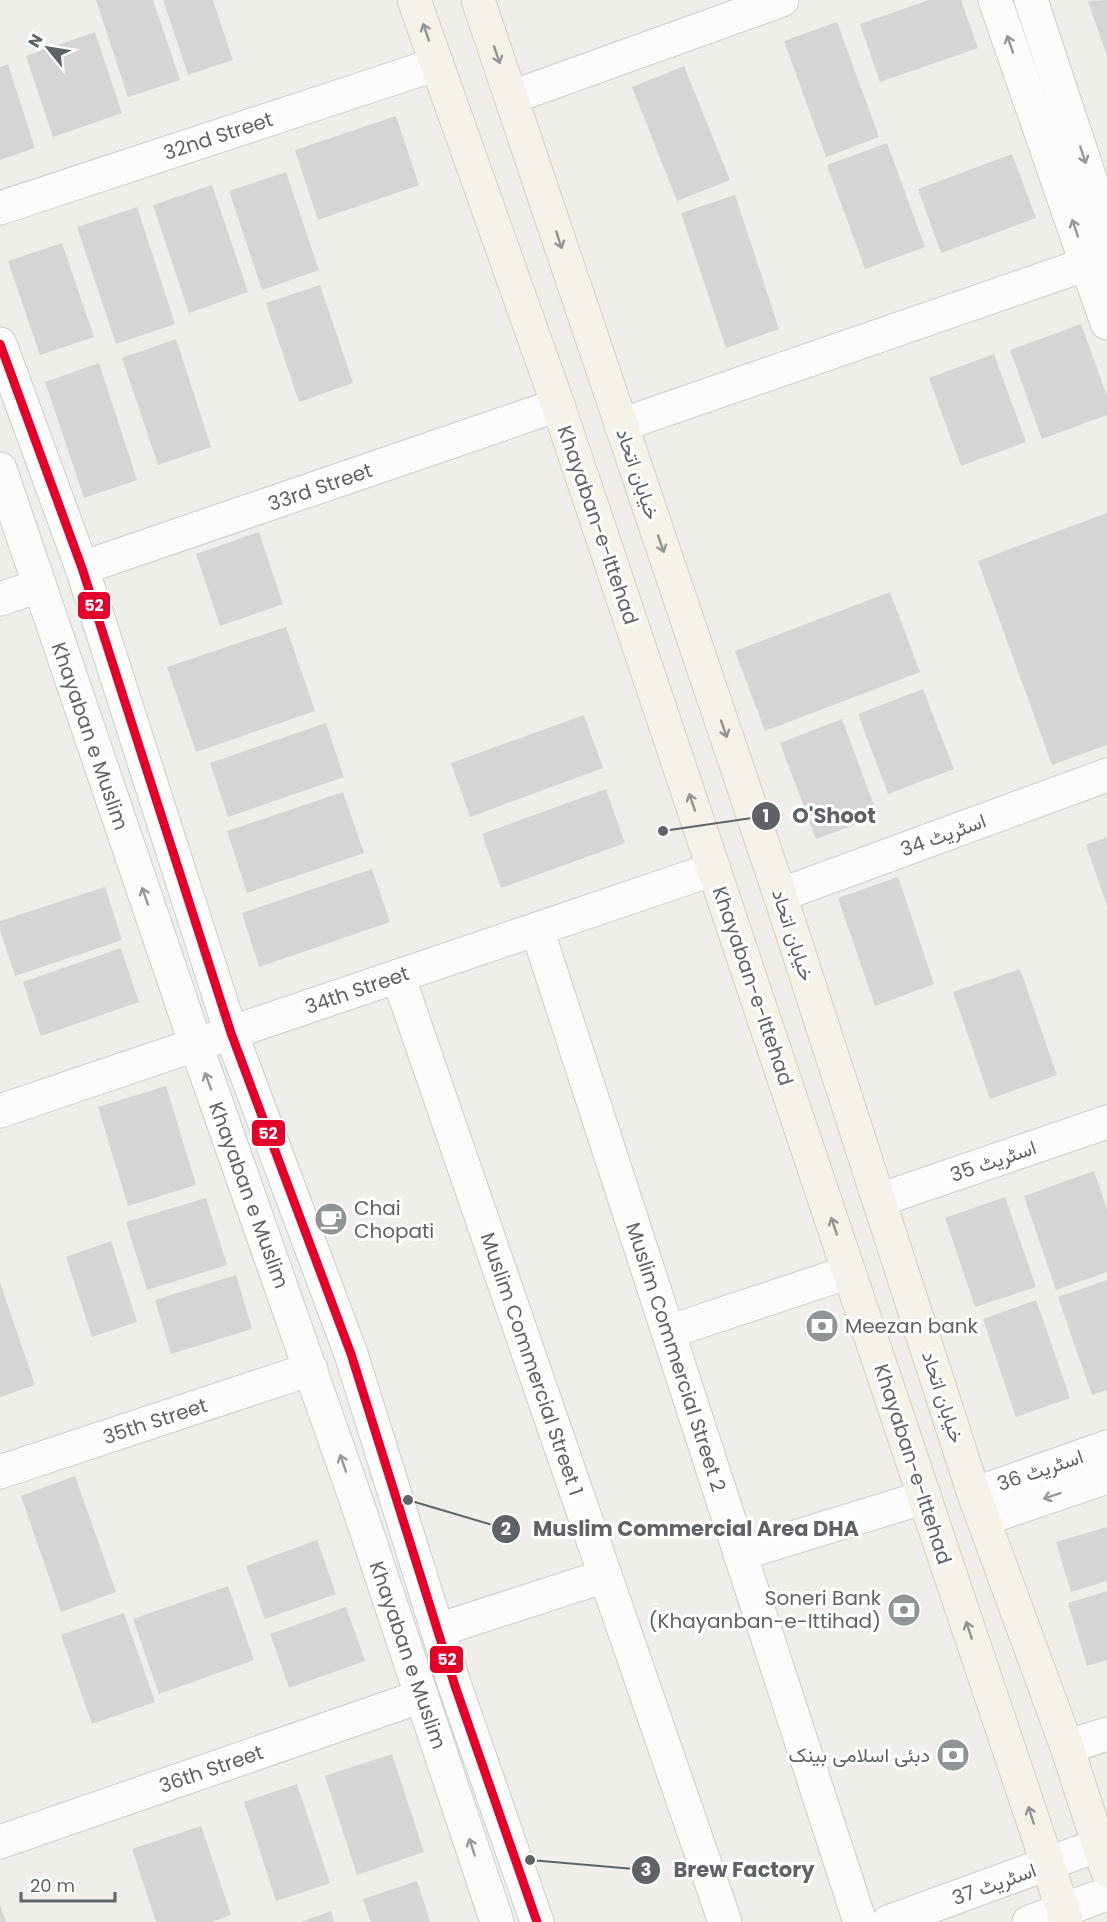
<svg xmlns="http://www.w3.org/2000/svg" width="1107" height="1922" font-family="Poppins,Vazirmatn,sans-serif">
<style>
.building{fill:#d6d5d3}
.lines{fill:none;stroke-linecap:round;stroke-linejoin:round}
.minor-casing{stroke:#cbcccc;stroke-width:35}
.tertiary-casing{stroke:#cbcccc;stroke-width:35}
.primary-casing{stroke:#d7ceb8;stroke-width:35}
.minor{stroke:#fdfcfc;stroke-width:33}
.tertiary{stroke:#fdfcfc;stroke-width:33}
.primary{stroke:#f4f2e9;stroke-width:33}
.bus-1-casing{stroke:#fff;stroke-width:14}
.bus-1{stroke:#e4002b;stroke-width:9}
.oneway{stroke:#939595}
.oneway2{stroke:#96999c}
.labels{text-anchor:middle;stroke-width:6;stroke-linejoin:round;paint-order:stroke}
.street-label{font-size:20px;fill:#5f6368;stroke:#fff}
.poi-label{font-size:20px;fill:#5f6368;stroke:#fff;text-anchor:start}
.leader{fill:none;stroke:#5f6368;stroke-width:2}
.callout-dot{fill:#5f6368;stroke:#fff;stroke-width:2}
.mark-label{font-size:18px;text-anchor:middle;font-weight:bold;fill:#fff}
.callout-label{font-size:21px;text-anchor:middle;font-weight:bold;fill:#5f6368;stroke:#fff;stroke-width:6;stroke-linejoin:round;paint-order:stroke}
.line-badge{stroke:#fff;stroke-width:2}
.badge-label{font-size:16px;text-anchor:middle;font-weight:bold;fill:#fff}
</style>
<rect width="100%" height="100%" fill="#efeeea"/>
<g class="building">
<polygon points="96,0 153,0 180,80 128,97"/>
<polygon points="163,0 213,0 233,60 188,75"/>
<polygon points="929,0 961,0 978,48 880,82 860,24"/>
<polygon points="1107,0 1107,56 1088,1"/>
<polygon points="837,22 879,137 826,157 784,41"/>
<polygon points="95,32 122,113 53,137 26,56"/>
<polygon points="8,64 35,148 0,160 0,67"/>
<polygon points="684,66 730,180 677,201 632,87"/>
<polygon points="396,116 419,185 318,220 295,150"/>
<polygon points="887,143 925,247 865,269 827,165"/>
<polygon points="1012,154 1036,218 941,253 918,189"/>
<polygon points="286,172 319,270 262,290 229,191"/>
<polygon points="212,185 248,292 189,313 153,205"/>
<polygon points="735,195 779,329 726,348 681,213"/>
<polygon points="137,207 175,324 116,344 77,227"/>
<polygon points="62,243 94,337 40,355 8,261"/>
<polygon points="320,285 353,383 299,402 266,303"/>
<polygon points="1081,324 1107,396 1107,415 1042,439 1010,350"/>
<polygon points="176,339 211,447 158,465 122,358"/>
<polygon points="994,354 1026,442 961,466 929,378"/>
<polygon points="99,363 137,480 84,498 45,382"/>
<polygon points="1107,513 1107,745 1052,765 978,561"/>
<polygon points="259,532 283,604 220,626 196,554"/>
<polygon points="890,592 920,672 765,731 735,651"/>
<polygon points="286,627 315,711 196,752 167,667"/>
<polygon points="923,689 954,769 888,794 858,714"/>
<polygon points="584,715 603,768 470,817 451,763"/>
<polygon points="842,719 878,816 816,839 780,743"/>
<polygon points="326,723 344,777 228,817 210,763"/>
<polygon points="606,789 625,843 501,888 482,834"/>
<polygon points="343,792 364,853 247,893 227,831"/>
<polygon points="1107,837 1107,905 1086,845"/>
<polygon points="372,869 390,922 259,967 242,913"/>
<polygon points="898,877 934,984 875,1006 838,898"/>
<polygon points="105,887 122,940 15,976 0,930 0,921"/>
<polygon points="121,948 139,1002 41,1036 23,982"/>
<polygon points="1020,969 1057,1075 990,1099 953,992"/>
<polygon points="166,1086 196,1185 128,1206 98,1107"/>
<polygon points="1094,1171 1107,1209 1107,1272 1056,1290 1024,1196"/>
<polygon points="1005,1197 1036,1287 975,1307 945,1218"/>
<polygon points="206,1198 227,1265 147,1290 126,1222"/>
<polygon points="111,1241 137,1322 92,1337 66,1257"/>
<polygon points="236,1275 252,1329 171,1354 155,1300"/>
<polygon points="1107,1280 1107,1390 1092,1395 1058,1297"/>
<polygon points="0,1282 35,1385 0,1397"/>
<polygon points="1036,1300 1070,1398 1016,1417 983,1319"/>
<polygon points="75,1476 116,1592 61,1612 21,1496"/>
<polygon points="1107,1527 1107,1581 1071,1592 1056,1542"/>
<polygon points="317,1540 336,1594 265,1619 246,1566"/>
<polygon points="228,1586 254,1660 159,1694 133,1619"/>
<polygon points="1107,1591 1107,1660 1087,1666 1068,1603"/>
<polygon points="346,1607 365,1661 289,1688 270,1634"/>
<polygon points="124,1613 155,1702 92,1724 61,1635"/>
<polygon points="392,1754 424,1852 357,1875 325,1776"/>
<polygon points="297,1784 330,1883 276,1901 244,1802"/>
<polygon points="201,1826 231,1915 211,1922 156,1922 132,1849"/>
<polygon points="417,1881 430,1922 371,1922 363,1899"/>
<polygon points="0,1905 6,1922 0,1922"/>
<polygon points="331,1911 334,1922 301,1922"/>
</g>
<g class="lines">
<g class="minor-casing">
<g id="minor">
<polyline points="995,0 1107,323"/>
<polyline points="1031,0 1107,230"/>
<polyline points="512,97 782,0"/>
<polyline points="0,208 437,64"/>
<polyline points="621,425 1107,257"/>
<polyline points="82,568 558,405"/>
<polyline points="0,599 39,586"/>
<polyline points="780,895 1107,775"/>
<polyline points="537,929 860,1922"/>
<polyline points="398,976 725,1922"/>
<polyline points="0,1111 714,869"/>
<polyline points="879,1200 1107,1122"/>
<polyline points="668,1332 849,1272"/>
<polyline points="0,1472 311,1369"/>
<polyline points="974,1494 1107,1447"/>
<polyline points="984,1519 1107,1477"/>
<polyline points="740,1554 925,1497"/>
<polyline points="438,1630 605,1576"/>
<polyline points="1067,1747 1107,1734"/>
<polyline points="0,1842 422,1696"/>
<polyline points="888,1922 1099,1845"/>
<polyline points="1029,1922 1107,1894"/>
</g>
</g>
<g class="tertiary-casing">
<g id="tertiary">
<polyline points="0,344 82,568 231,1033 351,1354 455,1686 537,1922"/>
<polyline points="0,469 196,1045 356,1500 497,1922"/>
</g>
</g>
<g class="primary-casing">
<g id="primary">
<polyline points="414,0 558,405 1067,1922"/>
<polyline points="478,0 780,895 974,1494 1067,1747 1107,1870"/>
</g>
</g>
<use href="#minor" class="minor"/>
<use href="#tertiary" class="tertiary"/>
<use href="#primary" class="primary"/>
<g class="bus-1-casing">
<polyline id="bus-1" points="0,344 82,568 231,1033 351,1354 455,1686 537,1922"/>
</g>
<use href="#bus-1" class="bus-1"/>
</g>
<defs><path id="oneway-shaft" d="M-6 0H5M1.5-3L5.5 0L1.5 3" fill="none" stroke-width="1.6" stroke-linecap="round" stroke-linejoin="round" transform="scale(1.5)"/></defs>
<g class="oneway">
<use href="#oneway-shaft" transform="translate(426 32) rotate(-109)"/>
<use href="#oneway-shaft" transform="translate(497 55) rotate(71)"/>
<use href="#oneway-shaft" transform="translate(559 240) rotate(72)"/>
<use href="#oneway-shaft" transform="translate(661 544) rotate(71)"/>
<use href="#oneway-shaft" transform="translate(724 729) rotate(71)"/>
<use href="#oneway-shaft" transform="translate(692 802) rotate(-109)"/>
<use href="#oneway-shaft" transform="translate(834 1226) rotate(-109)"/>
<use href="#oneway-shaft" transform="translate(969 1630) rotate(-108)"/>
<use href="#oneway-shaft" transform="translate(1031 1815) rotate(-108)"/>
</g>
<g class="oneway2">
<use href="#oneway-shaft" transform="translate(1010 44) rotate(-109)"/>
<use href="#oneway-shaft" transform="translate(1083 155) rotate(72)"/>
<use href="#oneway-shaft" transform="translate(1075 228) rotate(-109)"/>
<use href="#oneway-shaft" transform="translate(145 896) rotate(-109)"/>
<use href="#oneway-shaft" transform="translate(208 1081) rotate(-110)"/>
<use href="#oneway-shaft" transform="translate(343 1463) rotate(-109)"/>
<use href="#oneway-shaft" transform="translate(1052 1496) rotate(161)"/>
<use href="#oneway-shaft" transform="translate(472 1847) rotate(-108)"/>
</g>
<defs>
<g id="cafe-disc" transform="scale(1.725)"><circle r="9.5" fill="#919496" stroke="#fff"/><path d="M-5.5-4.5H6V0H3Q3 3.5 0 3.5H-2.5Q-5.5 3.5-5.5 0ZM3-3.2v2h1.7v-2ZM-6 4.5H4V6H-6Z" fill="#fff"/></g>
<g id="bank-disc" transform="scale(1.725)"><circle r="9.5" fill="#919496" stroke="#fff"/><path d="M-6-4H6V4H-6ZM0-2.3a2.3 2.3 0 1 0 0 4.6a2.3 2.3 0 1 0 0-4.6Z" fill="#fff"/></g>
</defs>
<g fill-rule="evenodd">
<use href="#cafe-disc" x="331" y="1219"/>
<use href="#bank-disc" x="822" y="1326"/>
<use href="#bank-disc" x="904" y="1610"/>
<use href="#bank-disc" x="953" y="1755"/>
</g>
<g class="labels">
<g class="street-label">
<text transform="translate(218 136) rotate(-18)" y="7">32nd Street</text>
<text transform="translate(638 474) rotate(71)" y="7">خیابان اتحاد</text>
<text transform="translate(320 487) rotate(-19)" y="7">33rd Street</text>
<text transform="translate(598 525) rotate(71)" y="7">Khayaban-e-Ittehad</text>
<text transform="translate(90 736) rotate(71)" y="7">Khayaban e Muslim</text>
<text transform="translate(943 835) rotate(-20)" y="7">اسٹریٹ 34</text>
<text transform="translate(793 935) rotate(72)" y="7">خیابان اتحاد</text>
<text transform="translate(753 986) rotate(71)" y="7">Khayaban-e-Ittehad</text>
<text transform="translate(357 990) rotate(-19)" y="7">34th Street</text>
<text transform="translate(993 1161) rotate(-19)" y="7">اسٹریٹ 35</text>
<text transform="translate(249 1195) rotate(70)" y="7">Khayaban e Muslim</text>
<text transform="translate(676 1357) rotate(72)" y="7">Muslim Commercial Street 2</text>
<text transform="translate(532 1364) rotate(71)" y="7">Muslim Commercial Street 1</text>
<text transform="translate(943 1397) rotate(72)" y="7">خیابان اتحاد</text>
<text transform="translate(155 1421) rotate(-18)" y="7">35th Street</text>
<text transform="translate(913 1464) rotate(72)" y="7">Khayaban-e-Ittehad</text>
<text transform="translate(1040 1470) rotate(-19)" y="7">اسٹریٹ 36</text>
<text transform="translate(408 1655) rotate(71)" y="7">Khayaban e Muslim</text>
<text transform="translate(211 1769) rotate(-19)" y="7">36th Street</text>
<text transform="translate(994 1884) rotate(-20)" y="7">اسٹریٹ 37</text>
</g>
<g class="poi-label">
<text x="354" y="1215">Chai<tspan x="354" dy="23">Chopati</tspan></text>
<text x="845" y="1333">Meezan bank</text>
<text x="881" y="1605" text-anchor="end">Soneri Bank<tspan x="881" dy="23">(Khayanban-e-Ittihad)</tspan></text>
<text x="930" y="1762" text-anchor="end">دبئی اسلامی بینک</text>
</g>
</g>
<path class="leader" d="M663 831L766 816M408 1500L506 1529M530 1860L646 1870"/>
<g class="callout-dot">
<circle cx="663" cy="831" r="6"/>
<circle cx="408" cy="1500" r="6"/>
<circle cx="530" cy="1860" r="6"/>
<circle cx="766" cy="816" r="15"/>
<circle cx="506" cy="1529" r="15"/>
<circle cx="646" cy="1870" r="15"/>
</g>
<g class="mark-label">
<text x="766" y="822">1</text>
<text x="506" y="1535">2</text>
<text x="646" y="1876">3</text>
</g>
<g class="callout-label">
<text x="834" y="823">O'Shoot</text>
<text x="696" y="1536">Muslim Commercial Area DHA</text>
<text x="744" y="1877">Brew Factory</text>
</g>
<g class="line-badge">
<rect x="77" y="591" width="34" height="29" rx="6" fill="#e4002b"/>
<rect x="251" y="1119" width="35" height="28" rx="6" fill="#e4002b"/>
<rect x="429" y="1645" width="35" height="29" rx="6" fill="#e4002b"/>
</g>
<g class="badge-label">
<text x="94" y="611">52</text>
<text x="268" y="1139">52</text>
<text x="447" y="1665">52</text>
</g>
<g transform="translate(48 48) rotate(300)" stroke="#ffffff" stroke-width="4.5" paint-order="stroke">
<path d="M0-4.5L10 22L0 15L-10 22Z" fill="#5f6368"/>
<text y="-9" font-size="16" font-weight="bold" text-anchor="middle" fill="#5f6368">N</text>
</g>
<path d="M21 1892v9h94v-9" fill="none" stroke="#5f6368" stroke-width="3"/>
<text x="30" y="1892" font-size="18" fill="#5f6368" stroke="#ffffff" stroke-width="4.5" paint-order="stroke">20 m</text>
</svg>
